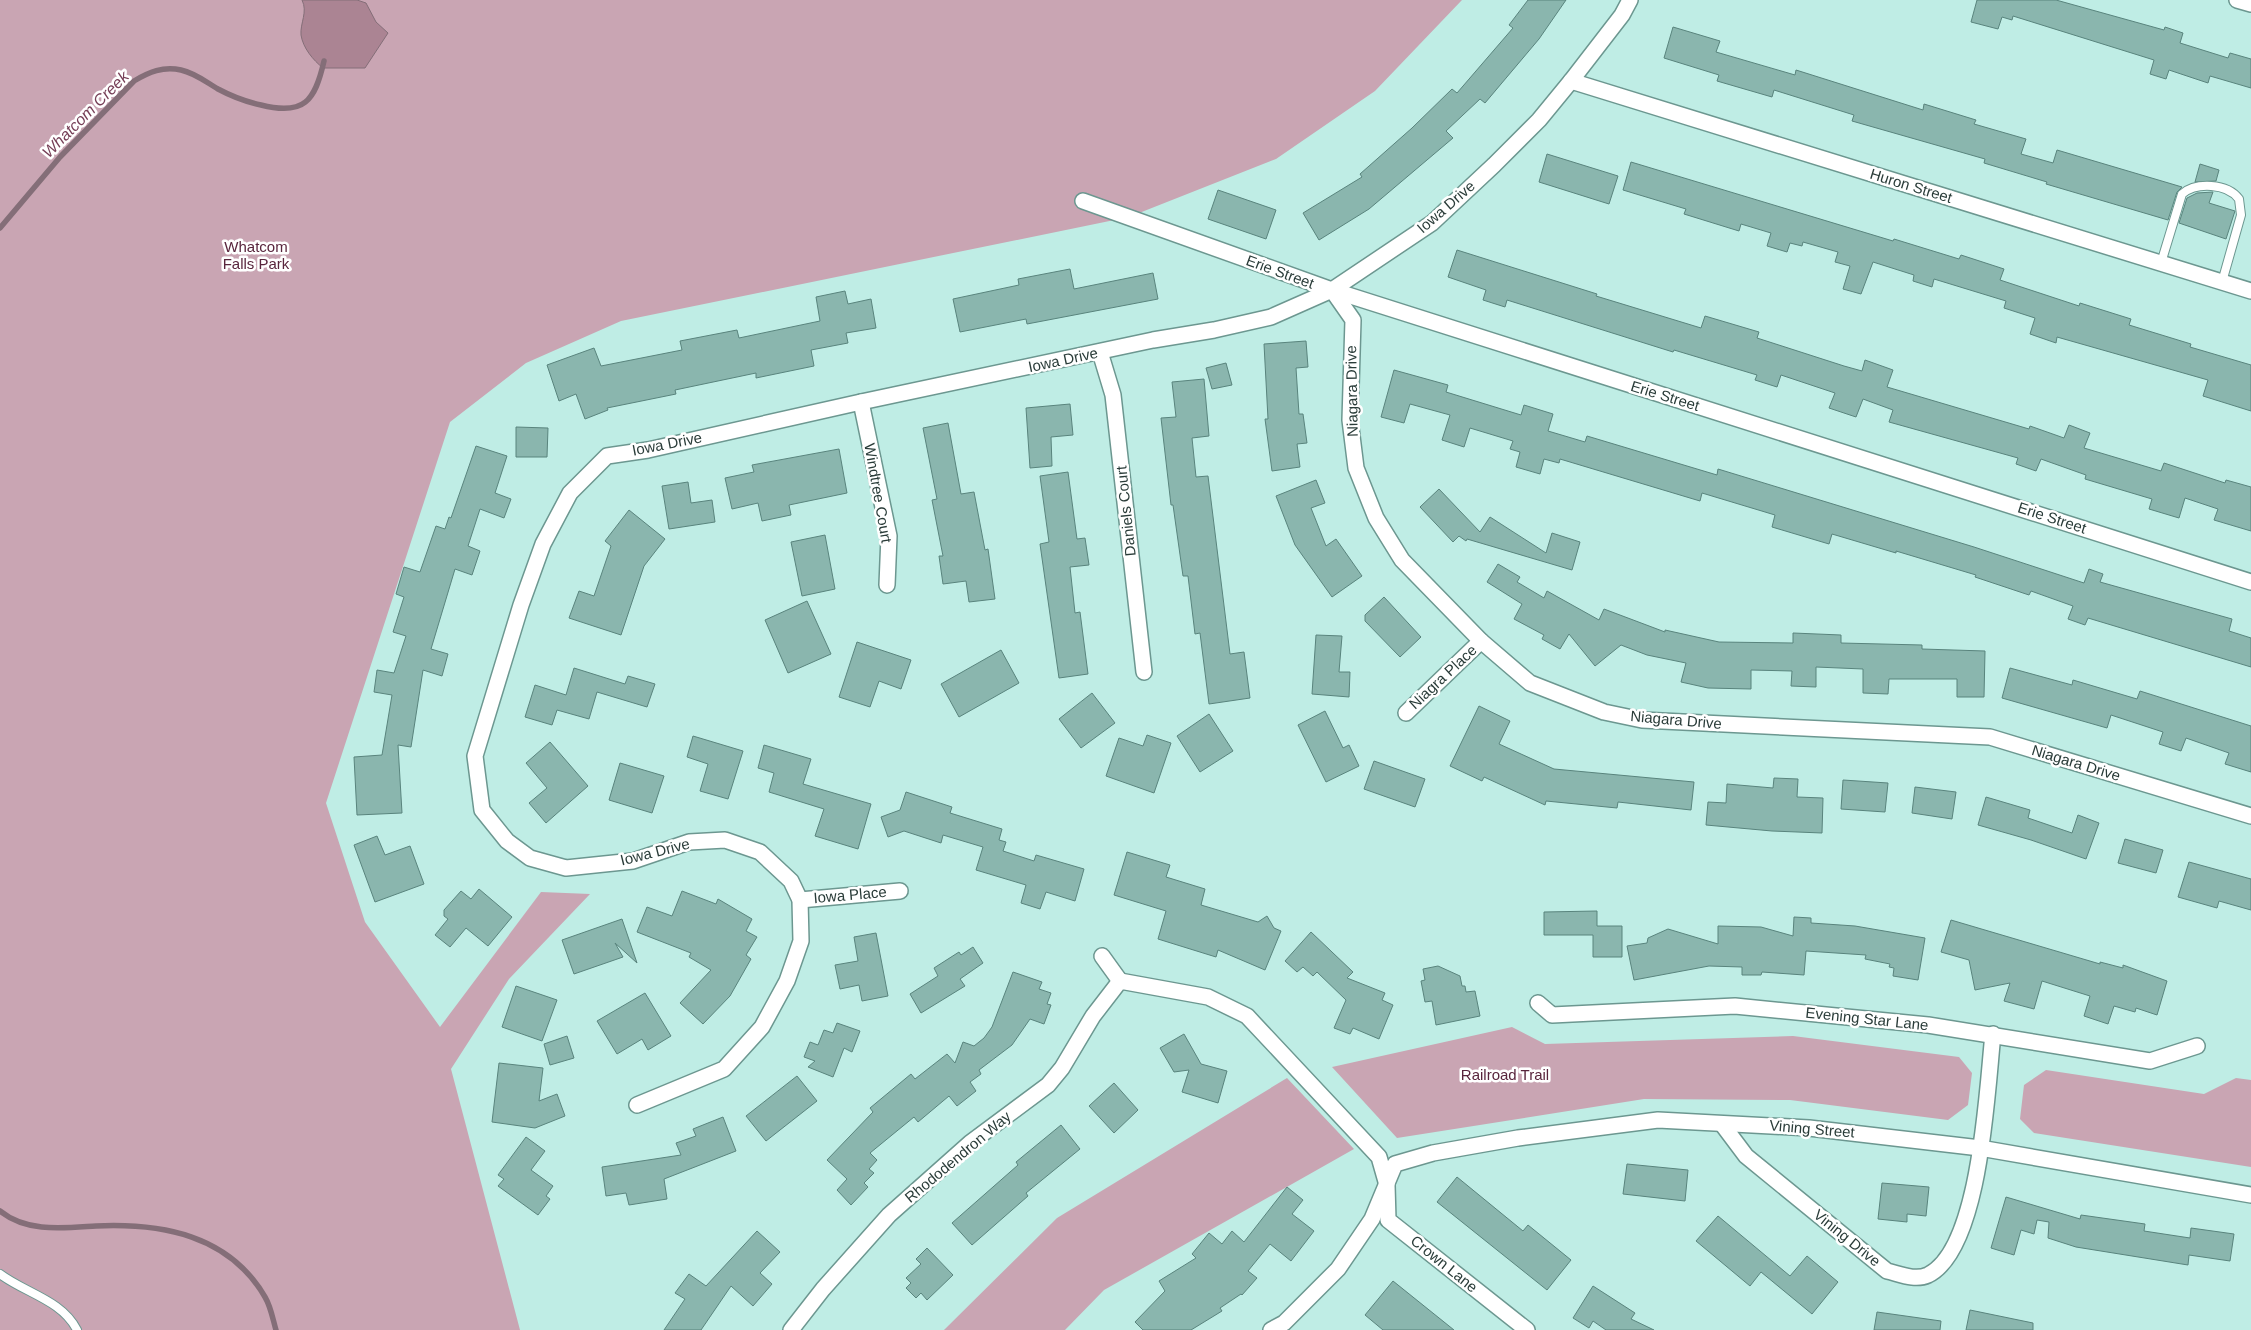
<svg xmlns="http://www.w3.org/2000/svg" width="2251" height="1330" font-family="Arial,sans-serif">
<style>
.green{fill:#c9a5b3}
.water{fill:#ab8493;stroke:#846e78}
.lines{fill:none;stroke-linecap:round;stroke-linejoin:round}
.stream{stroke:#846e78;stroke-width:5.5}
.building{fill:#8ab6ae;stroke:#59847d}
.lane-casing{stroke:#6c9790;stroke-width:10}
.street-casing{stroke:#6c9790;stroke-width:18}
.lane{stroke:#fff;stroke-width:8}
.street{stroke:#fff;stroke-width:15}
.labels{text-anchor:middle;stroke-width:5;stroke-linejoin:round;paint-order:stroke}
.street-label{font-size:15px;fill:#2a3c39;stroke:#fff}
.park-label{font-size:15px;fill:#59253d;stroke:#fff}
.water-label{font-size:16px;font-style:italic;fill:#763f57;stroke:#fff}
</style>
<rect width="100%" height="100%" fill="#bfede5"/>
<g class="green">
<polygon points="0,0 1462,0 1375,91 1276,159 1129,217 621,321 526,363 450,422 326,803 365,922 440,1027 541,892 590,894 509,979 451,1069 520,1330 0,1330"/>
<polygon points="1512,1027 1545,1044 1793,1036 1959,1057 1972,1073 1968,1105 1948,1120 1790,1100 1644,1099 1397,1138 1332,1067"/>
<polygon points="2046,1070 2204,1094 2236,1078 2251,1080 2251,1167 2034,1133 2020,1119 2024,1085"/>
<polygon points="1287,1078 1354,1149 1104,1290 1065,1330 944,1330 1057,1218"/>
</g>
<path class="water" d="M302 0H357L366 3 376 22 388 33 365 68H323C313 60 303 48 301 35 300 23 308 12 302 0Z"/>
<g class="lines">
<g class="stream">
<path d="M0 228 60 157 134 81C149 72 163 66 181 70 195 73 206 82 218 89 231 96 247 102 261 105 304 116 315 101 324 61"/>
<path d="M0 1211C27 1233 64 1228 96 1226 162 1223 229 1235 265 1297 271 1307 273 1320 276 1330"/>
</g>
</g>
<g class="building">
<polygon points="1528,0 1566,0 1539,39 1485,103 1480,99 1446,131 1453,138 1369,209 1319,240 1303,213 1362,177 1360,174 1412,128 1452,89 1457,93 1513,28 1509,25"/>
<polygon points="1977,0 2056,0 2164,30 2165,27 2183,33 2180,43 2228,58 2230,53 2251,59 2251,88 2210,76 2208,83 2169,70 2166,79 2150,74 2154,60 2013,16 2012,20 2002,17 1998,29 1971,22"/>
<polygon points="1673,27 1720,41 1716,52 1795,75 1796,70 1923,110 1924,104 1976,120 1974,124 2026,139 2021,154 2053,163 2057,150 2182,187 2177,192 2168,220 2046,184 2047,182 1984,163 1985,159 1852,121 1854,115 1774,90 1772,97 1717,81 1719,75 1664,58"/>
<polygon points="1547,154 1618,176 1609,204 1539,182"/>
<polygon points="1631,162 1893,241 1894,239 1959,259 1961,255 2004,269 2000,280 2079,306 2080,303 2131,319 2129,325 2191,344 2190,347 2251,365 2251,411 2203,396 2208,380 2057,337 2056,343 2030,334 2035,318 2004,308 2006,301 1934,279 1932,287 1913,281 1914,275 1873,262 1861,294 1843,289 1850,266 1835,262 1838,252 1803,242 1802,246 1790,243 1787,252 1767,246 1771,233 1741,224 1739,231 1684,214 1686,209 1623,190"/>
<polygon points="2200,164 2219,170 2216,181 2195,182"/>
<polygon points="1218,190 1276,210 1266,239 1208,219"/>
<polygon points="2213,192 2209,203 2235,211 2226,239 2179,223 2187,198 2197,193"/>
<polygon points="1457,250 1597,294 1596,296 1701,328 1705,316 1759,332 1757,338 1844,366 1862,371 1865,360 1893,370 1887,387 2029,429 2030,426 2064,438 2069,425 2090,433 2084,448 2161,471 2164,463 2225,483 2226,480 2251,487 2251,531 2214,520 2218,509 2185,498 2179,518 2149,509 2152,499 2085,479 2086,475 2041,459 2036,471 2016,464 2018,458 1889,422 1893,410 1863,399 1856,417 1829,408 1835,393 1781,375 1777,387 1755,380 1757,375 1674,350 1673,352 1507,300 1505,307 1483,300 1486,290 1448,277"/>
<polygon points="1070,269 1074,289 1153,273 1158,299 1027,324 1026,319 960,332 953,299 1019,285 1018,279"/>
<polygon points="845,291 848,304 871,299 876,328 846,333 848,343 811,350 814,366 756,378 756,373 675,390 676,394 607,408 608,410 585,419 576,394 559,401 547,365 594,348 601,366 682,350 680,341 737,330 739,338 820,321 816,297"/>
<polygon points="1306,341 1308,367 1296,368 1299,414 1303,414 1307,443 1297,444 1300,467 1272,471 1265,419 1268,419 1264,344"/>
<polygon points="1226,363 1232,385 1212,389 1206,368"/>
<polygon points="1394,370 1448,385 1446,392 1521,415 1524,405 1553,414 1548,431 1585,442 1587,436 1717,475 1718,469 1974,547 2084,583 2089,569 2103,574 2100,582 2232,619 2229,631 2251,638 2251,667 2088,618 2085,625 2068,619 2073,606 2031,591 2029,595 1975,577 1976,575 1896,551 1896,553 1832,534 1829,544 1772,527 1775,515 1702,493 1700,501 1560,459 1559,463 1544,459 1540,474 1516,467 1520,452 1510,449 1513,441 1470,428 1464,447 1442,440 1450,415 1410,404 1404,423 1381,417"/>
<polygon points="1204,379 1209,436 1192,438 1196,477 1208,476 1230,654 1244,652 1250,698 1209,704 1200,633 1195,634 1188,576 1183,576 1173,505 1171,505 1161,418 1176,417 1172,382"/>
<polygon points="1070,404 1073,435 1051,437 1052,466 1030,468 1026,408"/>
<polygon points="948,423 961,494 974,492 985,550 988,549 995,599 969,602 966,581 943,584 939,556 943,556 932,500 937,499 923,428"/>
<polygon points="516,427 548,428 547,457 516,457"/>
<polygon points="476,446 507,456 495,493 511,499 504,518 480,509 468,546 480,551 472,575 455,569 431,649 448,654 442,676 423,670 411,747 398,745 402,813 357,815 354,757 382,755 392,695 374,692 377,670 394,673 406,636 393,632 404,597 396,594 404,567 420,572 436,526 445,529 449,517 451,518"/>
<polygon points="839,449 847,493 789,505 791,515 762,521 758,503 732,509 725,478 754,472 752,465"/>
<polygon points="1068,472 1077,539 1085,538 1089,565 1070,567 1075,613 1080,612 1088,674 1059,678 1040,544 1049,542 1040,476"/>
<polygon points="1316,480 1325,503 1311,508 1326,546 1336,539 1362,576 1332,597 1295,545 1276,496"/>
<polygon points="688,482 691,503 712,500 715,522 669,529 662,486"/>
<polygon points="1439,489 1480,532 1490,517 1546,553 1552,533 1580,542 1572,570 1467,539 1466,541 1459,536 1453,542 1420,507"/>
<polygon points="629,510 665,539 644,566 621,635 569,618 579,591 594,596 611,546 605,541"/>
<polygon points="825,535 835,589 802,596 791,542"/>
<polygon points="1498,564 1520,577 1517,582 1544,598 1547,591 1599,620 1604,609 1665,632 1665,630 1719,642 1793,643 1793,633 1841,635 1841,643 1922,645 1922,649 1985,651 1984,697 1957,697 1957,679 1889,679 1888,694 1863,693 1863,669 1816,667 1816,687 1791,686 1792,671 1751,670 1751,689 1708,688 1681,682 1686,663 1647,655 1621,645 1595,666 1569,634 1560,649 1542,639 1544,635 1514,619 1522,604 1487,582"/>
<polygon points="1384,597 1421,637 1400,657 1365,621 1365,615"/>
<polygon points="807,601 831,654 788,673 765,620"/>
<polygon points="1316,635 1342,636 1339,672 1350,672 1349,697 1312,694"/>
<polygon points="857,642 911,660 901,689 879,681 870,707 839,697"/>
<polygon points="1001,650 1019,683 959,717 941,684"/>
<polygon points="574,668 625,684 628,676 655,684 647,707 597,692 589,719 557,710 552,725 525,717 535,685 566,695"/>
<polygon points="2010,668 2072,685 2073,680 2137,699 2140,691 2251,726 2251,772 2225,764 2229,753 2186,738 2181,751 2159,744 2163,732 2111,715 2107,728 2002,698"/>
<polygon points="1092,693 1115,723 1081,748 1059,719"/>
<polygon points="1479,706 1510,721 1499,744 1554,769 1694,782 1691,810 1618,802 1617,808 1546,801 1545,805 1484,777 1482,781 1450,766"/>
<polygon points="1325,711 1343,748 1349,745 1359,766 1326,782 1298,725"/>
<polygon points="1209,714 1233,751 1200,772 1177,736"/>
<polygon points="1147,735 1171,743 1154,793 1106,776 1119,738 1143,746"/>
<polygon points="693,736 743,751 728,799 700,791 708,764 687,757"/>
<polygon points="550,742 588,786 546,823 529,803 547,788 526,763"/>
<polygon points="764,745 811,759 803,784 871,804 858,849 815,836 824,809 769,792 774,773 758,768"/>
<polygon points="1374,761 1425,779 1415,807 1364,789"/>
<polygon points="620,763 664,776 652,813 609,800"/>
<polygon points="1774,778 1798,779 1797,797 1823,798 1822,833 1772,831 1706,825 1708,802 1726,803 1727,784 1773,788"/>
<polygon points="1843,780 1888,783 1885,812 1841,809"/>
<polygon points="1915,787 1956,792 1952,819 1912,813"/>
<polygon points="906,792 952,807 950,813 1002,829 999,840 1006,842 1003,851 1034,861 1036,855 1084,869 1075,901 1046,892 1040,909 1021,903 1026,885 976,870 983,847 943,835 941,843 904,831 888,837 881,817 900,810"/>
<polygon points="1986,797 2030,810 2028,818 2072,833 2078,815 2099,823 2086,859 2031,840 1978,825"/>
<polygon points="377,836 385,855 410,846 424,884 375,902 354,845"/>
<polygon points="2125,839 2163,850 2156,873 2118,863"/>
<polygon points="1127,852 1170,865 1166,877 1205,889 1201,905 1258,922 1267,916 1274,928 1281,931 1265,970 1218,950 1216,957 1158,939 1166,911 1114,895"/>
<polygon points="2189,862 2251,879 2251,910 2219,901 2217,908 2178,897"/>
<polygon points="479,889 512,917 488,946 466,928 450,947 435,935 448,919 444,916 444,910 461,891 471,899"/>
<polygon points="682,891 716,904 718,899 752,919 746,931 757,937 746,955 751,959 730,996 703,1024 680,1003 711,970 689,957 691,953 637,932 647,907 672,916"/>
<polygon points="1597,911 1597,926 1622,926 1622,957 1593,957 1593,935 1544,935 1544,912"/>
<polygon points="1794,917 1811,918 1811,923 1855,926 1925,938 1918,980 1893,976 1894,968 1889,967 1890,964 1865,959 1866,955 1806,951 1804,975 1762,972 1761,975 1742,975 1742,967 1709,966 1634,980 1627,946 1647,943 1648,938 1668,929 1718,944 1718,926 1761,927 1793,936"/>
<polygon points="622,919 637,963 615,943 623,957 574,974 562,940"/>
<polygon points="1951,920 2100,964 2100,962 2123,968 2123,965 2167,981 2157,1015 2136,1008 2135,1012 2114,1006 2108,1024 2084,1016 2090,996 2042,981 2034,1009 2004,1001 2010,983 1975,990 1969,960 1941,952"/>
<polygon points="1311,932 1353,972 1347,978 1385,993 1382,1000 1393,1005 1379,1039 1353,1028 1350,1034 1334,1028 1346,1000 1317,972 1313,976 1303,967 1297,972 1285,961"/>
<polygon points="876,933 888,996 862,1001 859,985 840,989 835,965 858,961 854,937"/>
<polygon points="973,947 983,963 960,979 965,986 921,1013 910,994 938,976 934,968 959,952 961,955"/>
<polygon points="1438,966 1460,976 1462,986 1465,986 1466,992 1475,991 1480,1016 1436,1025 1432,1001 1425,1002 1421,981 1425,980 1423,969"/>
<polygon points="1013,972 1042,982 1039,989 1051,993 1047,1004 1051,1005 1044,1024 1030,1019 1012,1045 979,1070 981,1074 970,1082 976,1091 957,1106 949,1096 918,1122 914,1117 870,1153 877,1160 869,1169 874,1173 864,1183 868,1187 851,1205 837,1190 847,1179 827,1160 873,1112 870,1108 911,1074 915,1079 947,1054 955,1063 963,1042 974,1046 984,1038 992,1027"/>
<polygon points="516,986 557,1000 542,1041 502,1027"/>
<polygon points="645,993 671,1036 648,1050 642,1039 617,1054 597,1021"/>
<polygon points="837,1023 860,1031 852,1052 844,1048 833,1077 808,1067 815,1061 804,1057 810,1042 818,1045 824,1030 833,1033"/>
<polygon points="1184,1034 1201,1064 1227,1071 1218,1103 1182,1092 1189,1070 1174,1072 1160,1048"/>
<polygon points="567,1036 574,1058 550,1065 544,1044"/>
<polygon points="499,1063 543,1068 539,1101 557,1094 565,1116 535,1128 492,1122"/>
<polygon points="797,1076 817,1101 766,1141 746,1116"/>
<polygon points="1114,1083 1138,1110 1114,1133 1089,1106"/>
<polygon points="723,1117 736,1151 664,1179 667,1199 629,1205 626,1193 606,1196 602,1167 681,1155 676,1143 696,1136 693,1129"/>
<polygon points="1061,1125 1080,1149 1026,1193 1028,1196 972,1245 952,1223 1018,1165 1016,1162"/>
<polygon points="526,1137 545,1151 531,1170 553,1186 546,1196 550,1199 538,1215 498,1186 504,1179 498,1175"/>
<polygon points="1627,1164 1688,1170 1685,1201 1623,1194"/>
<polygon points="1457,1177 1523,1231 1528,1225 1571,1260 1547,1290 1437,1202"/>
<polygon points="1882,1183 1929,1187 1926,1216 1907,1214 1907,1222 1878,1219"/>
<polygon points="1287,1187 1303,1200 1292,1214 1314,1231 1291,1261 1270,1244 1248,1271 1257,1278 1242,1295 1241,1294 1220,1308 1222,1311 1191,1330 1143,1330 1135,1322 1165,1291 1159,1281 1196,1258 1192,1254 1209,1233 1222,1244 1232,1231 1244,1242"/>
<polygon points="2006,1197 2080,1219 2081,1215 2145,1224 2144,1231 2190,1238 2191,1228 2234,1234 2230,1261 2189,1255 2188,1265 2076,1247 2048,1238 2049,1222 2037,1220 2034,1234 2021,1230 2014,1255 1991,1248"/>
<polygon points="1718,1216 1790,1276 1807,1256 1838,1282 1812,1314 1761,1272 1750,1286 1696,1241"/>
<polygon points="757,1231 780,1252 760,1273 772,1284 753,1306 731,1286 701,1330 664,1330 685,1299 675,1293 689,1274 706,1286"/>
<polygon points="927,1248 953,1275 927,1300 921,1293 916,1298 906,1288 911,1283 906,1278 921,1264 916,1259"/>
<polygon points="1393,1281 1454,1330 1383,1330 1365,1315"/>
<polygon points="1593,1286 1635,1313 1631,1319 1654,1330 1606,1330 1593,1321 1589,1328 1573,1318"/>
<polygon points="1970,1310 2033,1323 2033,1330 1966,1330"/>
<polygon points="1877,1312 1941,1321 1940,1330 1874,1330"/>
</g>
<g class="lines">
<g class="lane-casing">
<g id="lane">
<path d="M2161 263 2182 194C2196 182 2227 183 2239 199L2241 215 2222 282"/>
<path d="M0 1274C25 1293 62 1300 77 1330"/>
</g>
</g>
<g class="street-casing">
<g id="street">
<polyline points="2237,0 2251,4"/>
<polyline points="1571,81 2251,291"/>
<polyline points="1083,201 1332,290 2251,582"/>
<polyline points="1332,290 1353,320 1350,420 1356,468 1376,518 1402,560 1481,641 1530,683 1604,712 1642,720 1990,737 2251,816"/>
<polyline points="1100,352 1113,395 1144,672"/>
<polyline points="861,402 889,536 887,585"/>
<polyline points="1406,713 1481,641"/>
<polyline points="800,900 900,891"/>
<polyline points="1102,956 1120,981"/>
<polyline points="1538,1003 1552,1015 1735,1006 1928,1025 2150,1061 2197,1046"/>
<polyline points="637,1105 724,1069 762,1027 787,981 801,941 800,900 791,881 760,852 725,840 689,842 633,861 566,868 530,858 507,841 482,810 475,756 521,605 543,544 570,493 607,456 648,450 861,402 1153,340 1214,330 1271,317 1332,290 1432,223 1494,165 1539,120 1571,81 1622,15 1630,0"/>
<path d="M1722 1124 1746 1156 1887 1271C1900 1274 1915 1281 1928 1275 1981 1249 1987 1088 1993 1034"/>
<polyline points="791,1330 823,1289 889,1215 970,1143 1048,1085 1062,1068 1093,1016 1120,981 1208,997 1247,1016 1379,1157 1387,1185 1388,1220 1527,1330"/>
<polyline points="1271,1330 1284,1323 1338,1269 1372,1219 1395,1164 1433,1153 1518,1138 1658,1120 1809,1128 1980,1148 2251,1195"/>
</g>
</g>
<use href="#lane" class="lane"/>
<use href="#street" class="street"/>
</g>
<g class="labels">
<g class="street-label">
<text transform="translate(1911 186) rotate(17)" y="5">Huron Street</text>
<text transform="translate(1446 207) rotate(-41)" y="5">Iowa Drive</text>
<text transform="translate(1280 272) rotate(20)" y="5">Erie Street</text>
<text transform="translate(1063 360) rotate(-12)" y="5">Iowa Drive</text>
<text transform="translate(1352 391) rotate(-91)" y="5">Niagara Drive</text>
<text transform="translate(1665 396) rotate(17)" y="5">Erie Street</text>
<text transform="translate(667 444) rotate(-11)" y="5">Iowa Drive</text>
<text transform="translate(878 493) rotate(80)" y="5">Windtree Court</text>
<text transform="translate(1126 511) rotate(-96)" y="5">Daniels Court</text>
<text transform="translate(2052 518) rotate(18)" y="5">Erie Street</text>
<text transform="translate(1443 677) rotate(-43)" y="5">Niagra Place</text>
<text transform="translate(1676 720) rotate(5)" y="5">Niagara Drive</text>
<text transform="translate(2076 763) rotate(17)" y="5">Niagara Drive</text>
<text transform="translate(655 852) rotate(-14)" y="5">Iowa Drive</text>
<text transform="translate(850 895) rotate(-5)" y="5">Iowa Place</text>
<text transform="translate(1867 1019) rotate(6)" y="5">Evening Star Lane</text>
<text transform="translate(1812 1129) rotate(5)" y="5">Vining Street</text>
<text transform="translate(958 1157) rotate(-40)" y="5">Rhododendron Way</text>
<text transform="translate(1847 1238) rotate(39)" y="5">Vining Drive</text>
<text transform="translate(1444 1264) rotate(39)" y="5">Crown Lane</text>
</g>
<g class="park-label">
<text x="256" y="252">Whatcom<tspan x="256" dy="17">Falls Park</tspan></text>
<text x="1505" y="1080">Railroad Trail</text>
</g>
<g class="water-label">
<text transform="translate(85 114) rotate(-45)" y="6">Whatcom Creek</text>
</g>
</g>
</svg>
